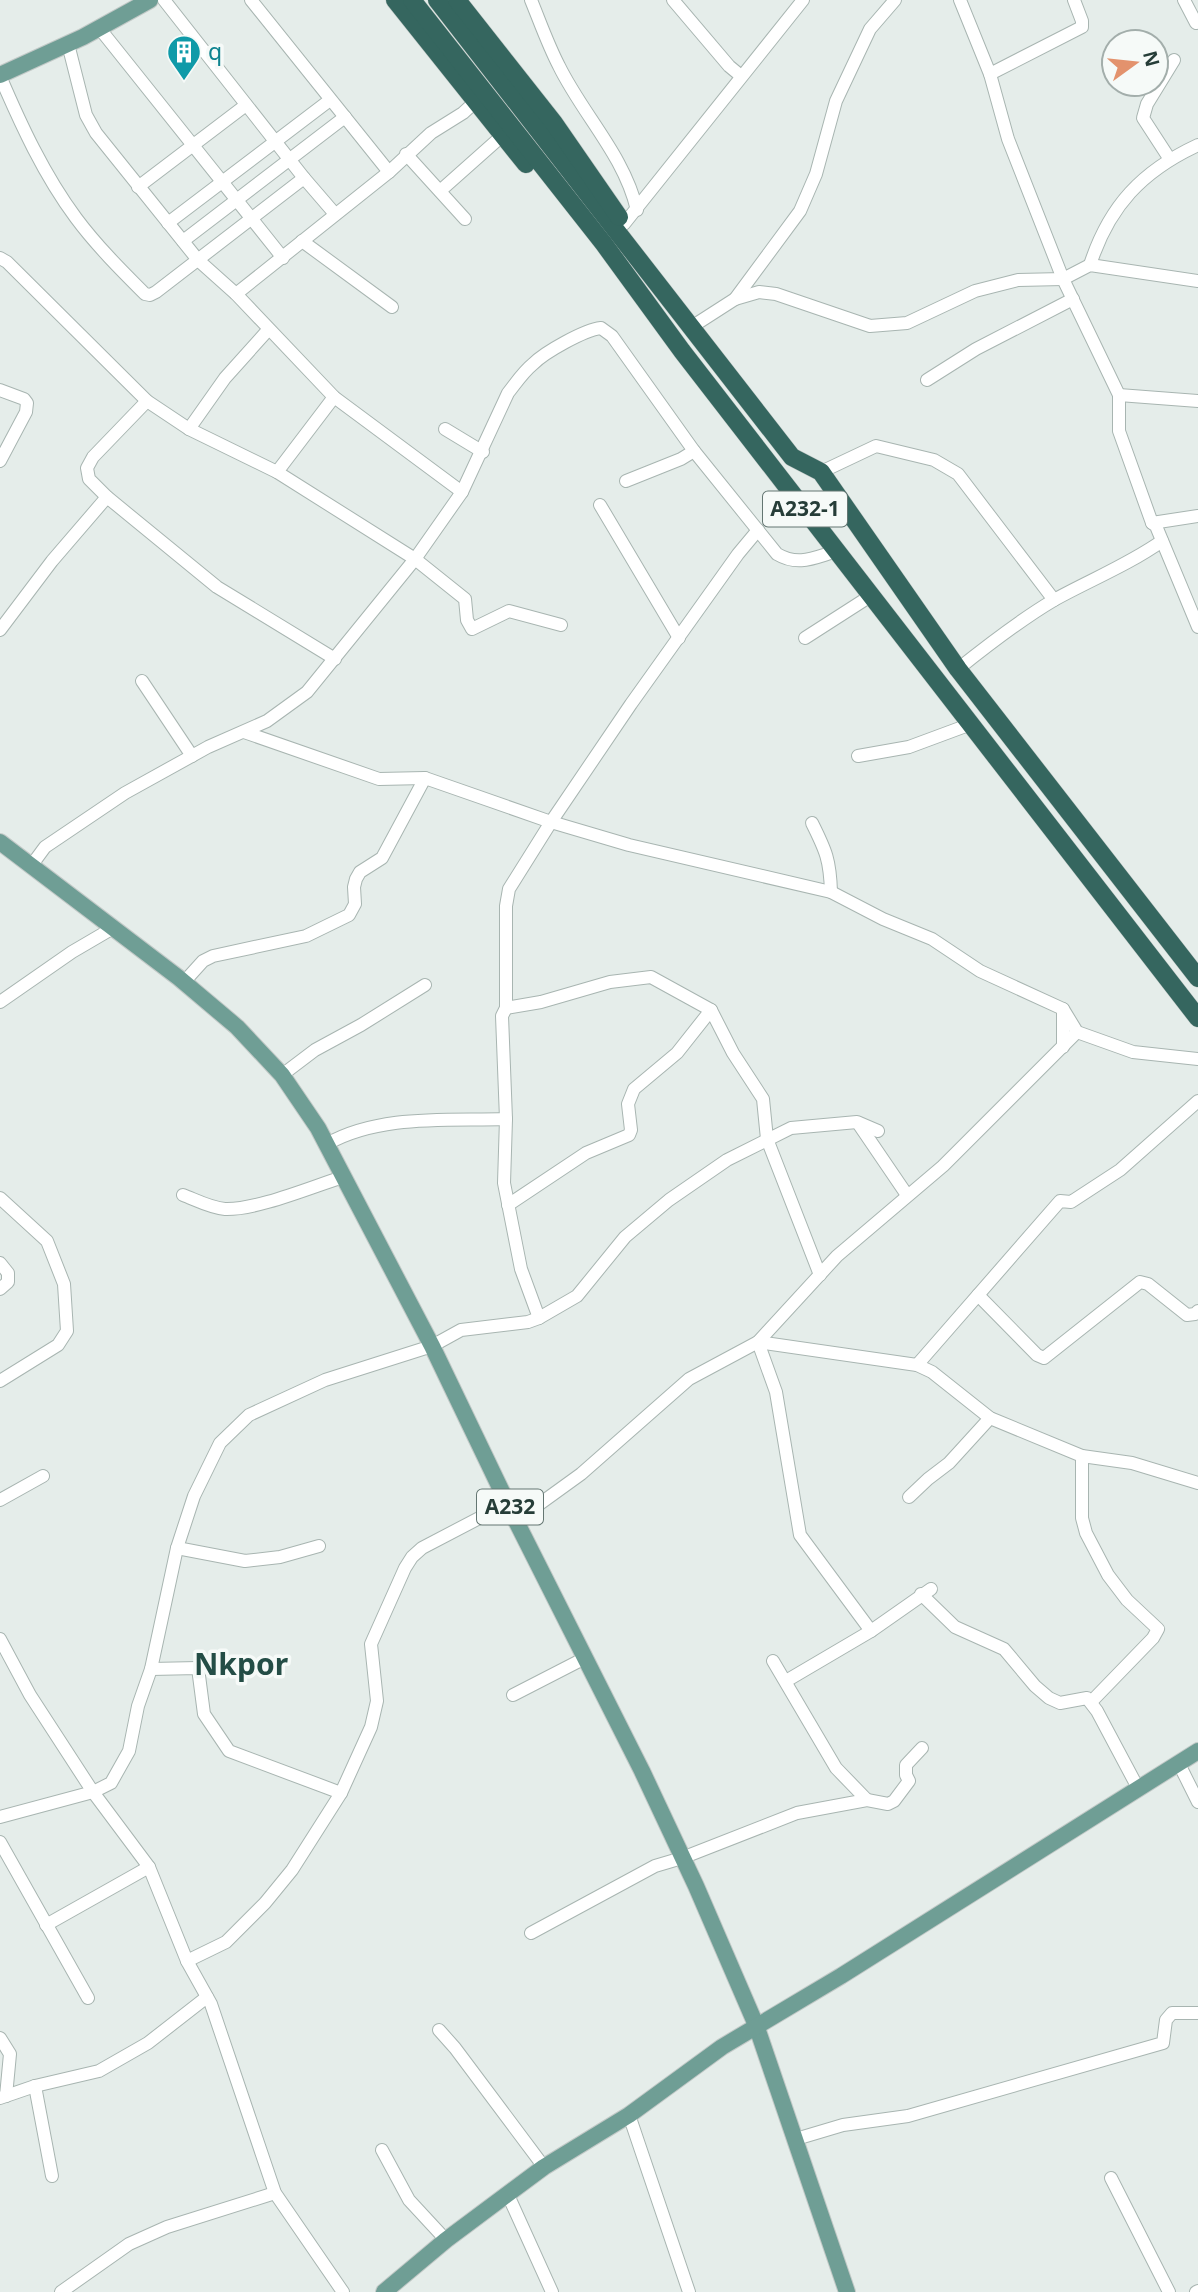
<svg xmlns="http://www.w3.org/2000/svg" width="1198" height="2292" font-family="'Noto Sans',sans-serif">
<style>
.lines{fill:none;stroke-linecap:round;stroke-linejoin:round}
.minor-casing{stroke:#a8b5b1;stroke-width:14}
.major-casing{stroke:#c2c9c7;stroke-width:18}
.highway-casing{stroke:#c2c9c7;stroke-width:19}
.minor{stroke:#fff;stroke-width:12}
.major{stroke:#6f9e95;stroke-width:16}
.highway{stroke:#35665f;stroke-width:18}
.labels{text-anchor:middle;stroke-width:7;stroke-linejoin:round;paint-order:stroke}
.shield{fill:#f6faf8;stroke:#647672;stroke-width:2}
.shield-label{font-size:21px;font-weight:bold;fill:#263d38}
.culture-label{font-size:23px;fill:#0d838f;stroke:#f6faf8;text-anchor:start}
.district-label{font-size:30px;font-weight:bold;fill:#244d46;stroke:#f6faf8}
</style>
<rect width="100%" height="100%" fill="#e5edea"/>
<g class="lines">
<g class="minor-casing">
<g id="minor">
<polyline points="164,0 304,178 335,214"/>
<polyline points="251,0 389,172"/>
<path d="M531 0C540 22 548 45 559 66 583 115 624 155 637 210"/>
<polyline points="673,0 729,66 741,76"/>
<polyline points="960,0 990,74 1008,139 1063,279 1119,395 1119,431 1152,523 1156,526 1198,627"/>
<polyline points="1184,0 1196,23"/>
<polyline points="100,29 283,258"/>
<polyline points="68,44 86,115 96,133 198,260 236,294 334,397 462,492"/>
<polyline points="990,74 1082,27 1082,21 1074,0"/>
<path d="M0 76C21 125 44 175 76 218 96 245 121 270 145 294L150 295 156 292 304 178"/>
<polyline points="406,154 465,219"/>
<polyline points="1169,158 1143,118 1147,104 1174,60"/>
<polyline points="138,187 246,105"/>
<polyline points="440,191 503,135"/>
<polyline points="168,223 330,100"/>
<polyline points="624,224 803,0"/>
<polyline points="183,241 345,117"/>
<polyline points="302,241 392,307"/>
<polyline points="0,258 7,262 147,401 189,429 277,472 415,559 465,599 467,620 472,629 509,611 561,625"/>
<path d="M1090 265C1109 206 1142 171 1198 145"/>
<polyline points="236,294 389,172 431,133 463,113 475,102"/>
<polyline points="735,299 759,292 776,294 870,326 907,323 975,291 1018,280 1063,279 1090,265 1198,281"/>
<polyline points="693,326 735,299 800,211 816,174 836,101 870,29 895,0"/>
<polyline points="927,380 976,349 1073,299"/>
<polyline points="0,390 24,399 27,403 26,412 0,461"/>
<polyline points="1119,395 1198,401"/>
<polyline points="147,401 93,457 87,468 89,479 107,497 217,587 335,659"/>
<polyline points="189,429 225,378 268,330"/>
<polyline points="445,429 483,452"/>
<polyline points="277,472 334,397"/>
<polyline points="821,472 876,446 934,460 958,474 1054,600"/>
<polyline points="626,481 681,459 694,451"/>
<polyline points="600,505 679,638"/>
<polyline points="1152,523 1198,516"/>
<polyline points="0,630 52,561 107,497"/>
<polyline points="805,638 872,595"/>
<path d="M958 669C988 645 1020 620 1054 600 1090 580 1128 565 1162 541"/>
<polyline points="142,681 192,756"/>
<polyline points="244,732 379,779 425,778 551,822 629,845 831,892 883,919 932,939 980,971 1063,1009 1077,1032 1133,1052 1198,1059"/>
<polyline points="858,756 909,747 971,724"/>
<path d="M812 823C826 851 830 860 831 892"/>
<path d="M31 866 45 847 125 793 208 747 267 721 307 692 415 559 462 492 508 393C516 383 523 372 533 364 545 352 584 330 601 328L612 336 694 451 777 554C799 567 815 557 837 551"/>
<polyline points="184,982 203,961 213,956 306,936 349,915 355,904 354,887 356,879 360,872 382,858 425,778"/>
<polyline points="0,1002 72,952 113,928"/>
<polyline points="506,1008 541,1002 610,982 651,977 711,1010 733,1053 763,1099 767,1139 820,1275"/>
<polyline points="1063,1009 1063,1047"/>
<polyline points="282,1075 315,1050 361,1025 425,985"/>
<polyline points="858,1123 907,1195"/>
<path d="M327 1144C380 1114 448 1121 506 1119"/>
<path d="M183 1195C196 1200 211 1208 225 1209 257 1210 311 1187 343 1177"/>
<polyline points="0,1198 47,1241 64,1284 67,1331 58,1345 0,1381"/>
<polyline points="508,1205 586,1153 629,1135 631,1130 628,1104 634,1089 677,1053 711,1010"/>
<polyline points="0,1263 8,1273 8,1282 0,1289"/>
<polyline points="978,1295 1037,1355 1044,1358 1140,1282 1148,1284 1187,1315 1195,1314 1198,1311"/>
<polyline points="539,1318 521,1269 504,1183 506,1119 502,1016 506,1008 506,906 509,889 551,822 631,704 738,554 758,530"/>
<polyline points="758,1342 917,1365 932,1372 990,1418 1082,1456 1132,1463 1198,1483"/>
<polyline points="758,1342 776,1392 800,1535 871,1631"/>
<polyline points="917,1365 1060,1201 1071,1202 1120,1170 1198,1101"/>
<polyline points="1082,1456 1082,1518 1086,1533 1108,1575 1127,1600 1158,1629 1153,1638 1091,1702"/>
<polyline points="909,1497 928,1479 949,1463 990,1418"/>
<polyline points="0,1500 43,1476"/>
<polyline points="516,1521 581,1474 689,1379 758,1342 837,1256 943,1166 1077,1032"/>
<polyline points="177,1548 245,1561 280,1557 319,1546"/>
<polyline points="921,1594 955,1627 1004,1649 1035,1686 1049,1698 1060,1703 1087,1698 1097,1711 1138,1788"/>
<polyline points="0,1639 30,1695 93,1792 149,1867 187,1961 211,2004 275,2193 343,2292"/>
<polyline points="773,1661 836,1768 867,1800"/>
<polyline points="151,1669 198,1668 204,1714 229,1751 341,1793"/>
<polyline points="786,1681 871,1631 931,1589"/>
<polyline points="513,1695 585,1658"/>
<polyline points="1179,1764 1198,1802"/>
<polyline points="0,1817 93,1792 111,1783 129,1751 138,1706 151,1669 177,1548 194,1496 220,1443 249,1415 325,1380 432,1346 461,1330 528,1322 539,1318 577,1296 625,1237 669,1200 727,1160 791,1128 857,1122 878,1131"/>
<polyline points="0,1842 88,1998"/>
<polyline points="46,1925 149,1867"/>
<polyline points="531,1933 655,1866 682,1858 797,1813 867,1800 888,1804 894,1801 909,1781 906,1775 906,1765 922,1748"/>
<polyline points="187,1961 226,1942 265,1903 292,1870 341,1793 371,1727 377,1701 371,1644 405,1568 412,1557 422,1548 508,1503"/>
<polyline points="439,2030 455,2048 544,2167"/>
<polyline points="0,2038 10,2054 6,2096"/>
<polyline points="35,2086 52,2176"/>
<polyline points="0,2098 35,2086 99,2071 148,2043 207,1997"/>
<polyline points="629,2115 689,2292"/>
<polyline points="796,2139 843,2125 908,2116 1163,2043 1166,2020 1172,2013 1198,2013"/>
<polyline points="382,2150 409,2200 446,2240"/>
<polyline points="1111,2178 1169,2292"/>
<polyline points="508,2195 552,2292"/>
<polyline points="61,2292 129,2244 167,2227 275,2193"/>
<polyline points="1196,2292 1198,2291"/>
</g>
</g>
<g class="major-casing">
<g id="major">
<polyline points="0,75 83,37 150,0"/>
<polyline points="0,842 179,978 237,1027 282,1075 318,1128 432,1346 516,1521 642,1771 696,1886 756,2025 847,2292"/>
<polyline points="384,2292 446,2240 544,2167 629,2115 722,2047 841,1976 1198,1751"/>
</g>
</g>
<g class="highway-casing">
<g id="highway">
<polyline points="395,0 526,164"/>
<polyline points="412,0 604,244 682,351 1198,1018"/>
<polyline points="437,0 792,457 821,472 958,669 1198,978"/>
<polyline points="457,0 554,123 619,217"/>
</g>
</g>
<use href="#minor" class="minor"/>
<use href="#major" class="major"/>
<use href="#highway" class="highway"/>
</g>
<defs>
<g id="building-pin" transform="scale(1.75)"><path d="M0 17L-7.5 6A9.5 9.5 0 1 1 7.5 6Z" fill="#0f9aa8" stroke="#f6faf8"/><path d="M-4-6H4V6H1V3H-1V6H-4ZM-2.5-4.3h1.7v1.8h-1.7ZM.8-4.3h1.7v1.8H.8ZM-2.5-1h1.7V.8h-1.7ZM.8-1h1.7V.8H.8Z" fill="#fff"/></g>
</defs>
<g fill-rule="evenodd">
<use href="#building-pin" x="184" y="52"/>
</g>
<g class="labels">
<g class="shield">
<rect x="763" y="491.5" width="84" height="35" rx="5"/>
<rect x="477" y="1489.5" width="66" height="35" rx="5"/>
</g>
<g class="shield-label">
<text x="805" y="516">A232-1</text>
<text x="510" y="1514">A232</text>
</g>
<g class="culture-label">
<text x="208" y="60">q</text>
</g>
<g class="district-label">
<text x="241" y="1675">Nkpor</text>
</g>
</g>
<g transform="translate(1135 63) rotate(75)"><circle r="33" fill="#f6faf8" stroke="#a3aeab" stroke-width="2"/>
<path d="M0-5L12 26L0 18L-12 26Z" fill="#e3926d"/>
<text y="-10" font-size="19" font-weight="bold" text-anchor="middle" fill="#263d38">N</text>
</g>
</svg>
